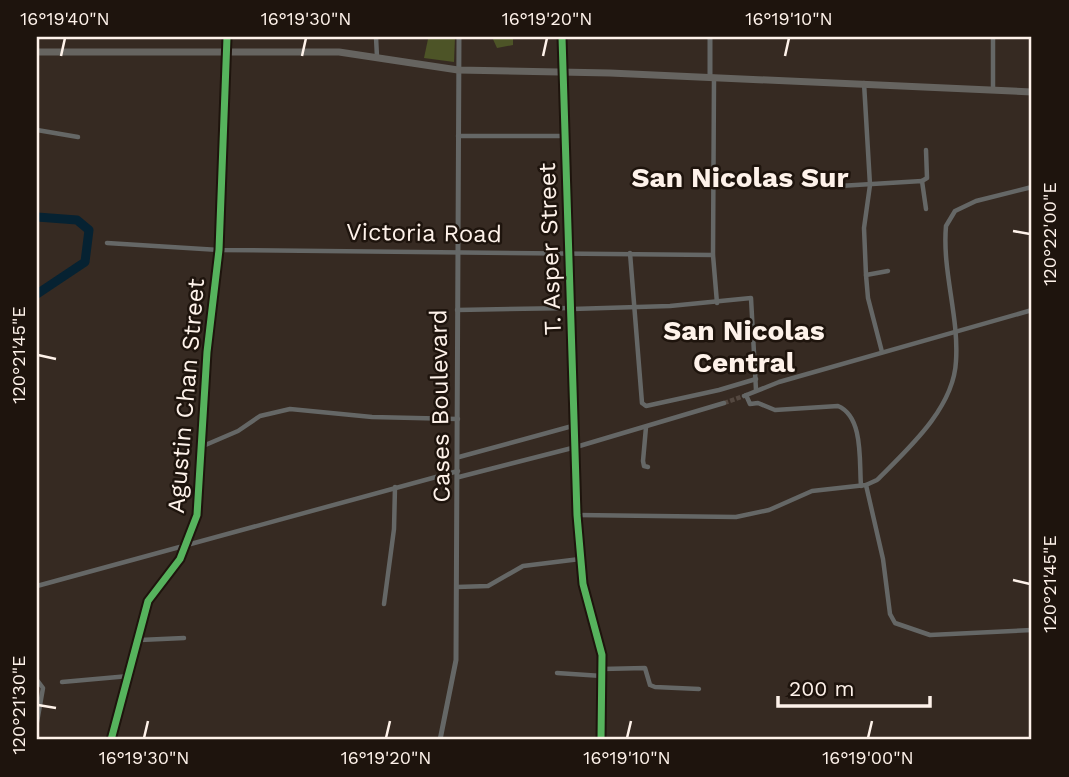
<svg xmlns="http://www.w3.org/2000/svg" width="1069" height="777" font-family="'Work Sans',sans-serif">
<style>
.green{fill:#4d5427}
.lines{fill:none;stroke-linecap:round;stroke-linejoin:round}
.river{stroke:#062232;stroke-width:9}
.minor-tunnel{stroke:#544840;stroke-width:4.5;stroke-dasharray:4.5 2;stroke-linecap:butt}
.minor{stroke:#656766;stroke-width:4.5}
.tertiary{stroke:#656766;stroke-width:5}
.trunk{stroke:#666460;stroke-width:7}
.cycleway-casing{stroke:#1e140d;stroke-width:11}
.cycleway{stroke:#56b35d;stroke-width:7}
.ticks{fill:none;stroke:#fef2ea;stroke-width:2.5}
.labels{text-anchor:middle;stroke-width:5;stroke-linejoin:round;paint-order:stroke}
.street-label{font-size:24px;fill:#fef2ea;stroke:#1e140d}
.quarter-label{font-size:28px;font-weight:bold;fill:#fef2ea;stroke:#1e140d}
.neatline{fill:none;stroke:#fef2ea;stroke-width:2.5}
.ticks-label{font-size:18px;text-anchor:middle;fill:#fef2ea}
</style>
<rect width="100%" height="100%" fill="#362a22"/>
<g class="green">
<polygon points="455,37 454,62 424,58 428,39"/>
<polygon points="492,37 513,37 513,45 497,48"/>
</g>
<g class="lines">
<polyline class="river" points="37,217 77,220 89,230 85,262 37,294"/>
<polyline class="minor-tunnel" points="724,403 744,396"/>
<g class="minor">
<polyline points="376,37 377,57"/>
<polyline points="562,37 577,515 583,584 602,655 601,740"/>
<polyline points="714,77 713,255 717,303"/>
<polyline points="864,83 870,185 864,228 866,275 868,298 882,352"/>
<polyline points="993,90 993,37"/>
<polyline points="37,130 78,137"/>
<polyline points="458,136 566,136"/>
<polyline points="922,181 927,178 926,150"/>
<polyline points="839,186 922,181 926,209"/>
<polyline points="107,243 219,250 713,255"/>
<polyline points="630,253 642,403 646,406 719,390 756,379"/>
<polyline points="866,275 888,271"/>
<polyline points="572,309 670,306 751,298 756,390"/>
<polyline points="457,310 572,308"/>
<path d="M746 395 750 404 758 403 775 410 838 406C864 417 859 462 861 486"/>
<polyline points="744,396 779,382 1032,310"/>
<polyline points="646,427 643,461 644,466 648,467"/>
<polyline points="203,446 238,431 260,416 290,409 372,417 458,419"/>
<polyline points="459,457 576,425"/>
<polyline points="459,477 576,447 724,403"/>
<polyline points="866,485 883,559 890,614 895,623 930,635 1032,630"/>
<path d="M577 515 736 517 769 510 812 491 866 485 877 480C908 449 954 408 956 361 959 316 942 271 946 226L955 211 976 201 1032 187"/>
<polyline points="37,586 458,471"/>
<polyline points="457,587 488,586 523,566 580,559"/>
<polyline points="384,604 394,529 395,487"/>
<polyline points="140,640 184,638"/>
<polyline points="602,669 645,668 650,685 655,687 699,689"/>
<polyline points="557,673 602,676"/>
<polyline points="37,680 43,688 37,722"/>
<polyline points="62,682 129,676"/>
<polyline points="111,740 148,601 180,559 197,515 207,352 219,250 227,37"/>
</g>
<g class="tertiary">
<polyline points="710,77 710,37"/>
<polyline points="440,740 456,660 459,37"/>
</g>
<polyline class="trunk" points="37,52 339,52 458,70 610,73 1032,92"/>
<g class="cycleway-casing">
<g id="cycleway">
<polyline points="562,37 577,515 583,584 602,655 601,740"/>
<polyline points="111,740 148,601 180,559 197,515 207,352 219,250 227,37"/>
</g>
</g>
<use href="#cycleway" class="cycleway"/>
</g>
<path class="ticks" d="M61 56 65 38M302 56 306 38M543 56 547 38M785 56 789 38M1013 231 1030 234M38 355 56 359M1013 580 1030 584M38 705 56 708M144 738 148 721M386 738 390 721M627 738 631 721M868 738 872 721"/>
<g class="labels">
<g class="street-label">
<text transform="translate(424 233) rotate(1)" y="8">Victoria Road</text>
<text transform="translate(550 249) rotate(-92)" y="8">T. Asper Street</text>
<text transform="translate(186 396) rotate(-85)" y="8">Agustin Chan Street</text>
<text transform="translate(440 406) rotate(-91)" y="8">Cases Boulevard</text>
</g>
<g class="quarter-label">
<text x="740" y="187">San Nicolas Sur</text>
<text x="744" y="340">San Nicolas<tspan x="744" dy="32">Central</tspan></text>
</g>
</g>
<rect width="1069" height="777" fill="none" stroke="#1e140d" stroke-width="77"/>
<path d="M778 696v10h152v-10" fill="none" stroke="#fef2ea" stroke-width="3.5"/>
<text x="789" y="696" font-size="21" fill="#fef2ea" stroke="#1e140d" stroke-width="5" paint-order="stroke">200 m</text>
<rect x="38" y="38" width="992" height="700" class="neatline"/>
<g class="ticks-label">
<text x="65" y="25">16°19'40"N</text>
<text x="306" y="25">16°19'30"N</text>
<text x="547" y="25">16°19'20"N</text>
<text x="789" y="25">16°19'10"N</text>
<text transform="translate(1050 234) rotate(-90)" y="6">120°22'00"E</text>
<text transform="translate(19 355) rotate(-90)" y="6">120°21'45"E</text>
<text transform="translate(1050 584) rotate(-90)" y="6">120°21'45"E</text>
<text transform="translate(19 705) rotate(-90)" y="6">120°21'30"E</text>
<text x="144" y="764">16°19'30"N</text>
<text x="386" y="764">16°19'20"N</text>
<text x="627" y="764">16°19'10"N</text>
<text x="868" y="764">16°19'00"N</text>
</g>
</svg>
